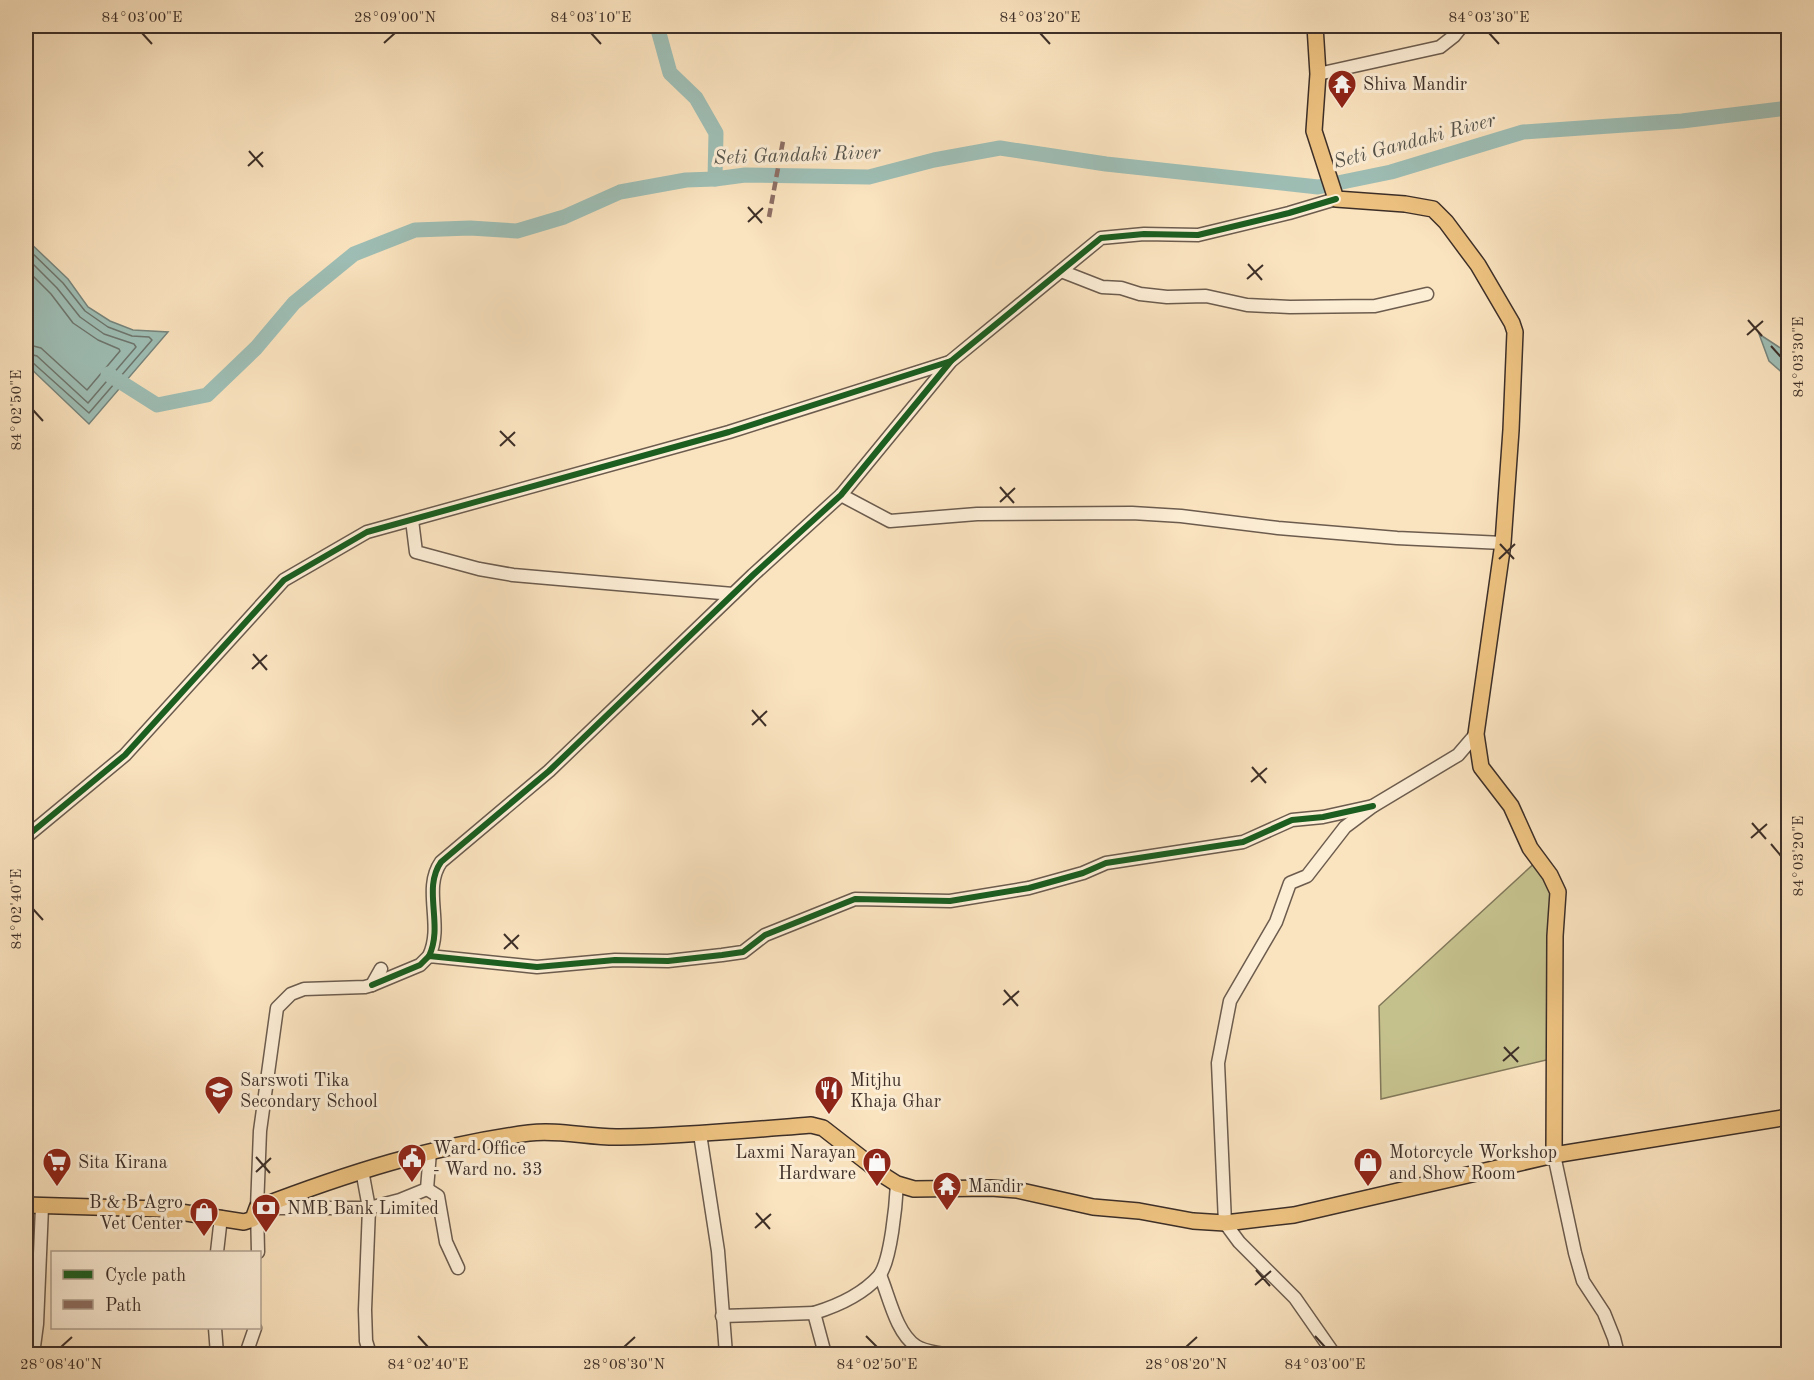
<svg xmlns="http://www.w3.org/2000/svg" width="1814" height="1380" font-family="'Old Standard TT',serif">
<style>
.green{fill:#c5c18d;stroke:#81785a;stroke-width:1.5}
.water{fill:#9ebeb5;stroke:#77857d;stroke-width:1.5}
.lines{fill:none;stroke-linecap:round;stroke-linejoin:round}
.shore{stroke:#6e766e;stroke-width:1.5}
.river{stroke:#9ebeb5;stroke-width:15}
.minor-casing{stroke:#6c5c4e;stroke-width:15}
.major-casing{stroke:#3d2f28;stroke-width:18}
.minor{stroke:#fcedd5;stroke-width:12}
.major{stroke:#edc280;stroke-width:15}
.quiet{stroke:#8d6e63;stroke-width:4.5;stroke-dasharray:9 4.5;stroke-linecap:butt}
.cycleway-casing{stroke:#fcedd5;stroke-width:10}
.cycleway{stroke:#1b5e20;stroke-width:6}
.ticks{fill:none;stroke:#3d2f28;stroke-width:2}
.labels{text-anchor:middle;stroke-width:6;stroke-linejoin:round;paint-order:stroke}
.poi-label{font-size:18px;fill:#3d2f28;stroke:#fcedd5;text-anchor:start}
.water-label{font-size:20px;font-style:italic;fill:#55534b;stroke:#fcedd5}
.neatline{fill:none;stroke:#3d2f28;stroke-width:2}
.ticks-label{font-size:15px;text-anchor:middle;fill:#3d2f28}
</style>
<rect width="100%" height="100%" fill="#fae3bf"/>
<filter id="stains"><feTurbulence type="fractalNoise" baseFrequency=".00333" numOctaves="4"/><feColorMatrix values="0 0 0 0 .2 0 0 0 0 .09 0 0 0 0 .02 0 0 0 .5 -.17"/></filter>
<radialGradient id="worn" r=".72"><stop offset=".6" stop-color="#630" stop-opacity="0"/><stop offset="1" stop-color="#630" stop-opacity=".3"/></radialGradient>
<polygon class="green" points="1538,860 1555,884 1555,1058 1381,1099 1379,1006"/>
<g class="water">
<polygon points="26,239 68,279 88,307 110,321 133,330 168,332 89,424 26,364"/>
<polygon points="1759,334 1788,353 1788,378 1769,361"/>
</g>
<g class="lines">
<g class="shore">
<polyline points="26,247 63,283 85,311 108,327 132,336 149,337 152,340 89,413 32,362 26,360"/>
<polyline points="26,257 57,288 80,317 104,334 134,344 136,347 88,403 37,356 26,353"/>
<polyline points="26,269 51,294 73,323 98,340 119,349 120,351 87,390 41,348 26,344"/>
</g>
<g class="river">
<polyline points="657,26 670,73 696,98 716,133 715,179"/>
<polyline points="108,374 157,405 207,395 256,348 294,303 354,254 415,230 470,228 517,231 564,217 620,192 686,180 715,179 745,175 869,177 934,160 1000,148 1106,164 1318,187 1391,172 1523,132 1682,121 1788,108"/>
</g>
<g class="minor-casing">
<g id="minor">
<polyline points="1318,74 1440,47 1454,36 1462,26"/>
<polyline points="1061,271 1102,287 1121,288 1140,294 1167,297 1206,296 1247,305 1290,307 1375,306 1427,294"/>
<polyline points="841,495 890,521 977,514 1132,513 1181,516 1278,528 1397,538 1503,543"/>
<polyline points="412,520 416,552 479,569 513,575 733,594"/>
<polyline points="26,837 125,755 284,580 367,532 729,432 950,362"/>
<path d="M429 956C444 925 422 889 441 862L549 771 753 575 841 495 951 361 1101 238 1144 234 1198 235 1289 213 1336 199"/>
<polyline points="372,985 420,965 429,956 537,967 615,960 668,961 722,955 743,952 765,935 855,899 950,901 1029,888 1083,873 1106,863 1243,842 1292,820 1323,817 1373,806"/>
<polyline points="700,1134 718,1251 726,1354"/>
<polyline points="1554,1155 1575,1253 1583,1281 1604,1313 1614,1338 1618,1354"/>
<polyline points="362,1170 369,1208 365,1310 366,1341 370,1354"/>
<polyline points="427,1189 438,1196 446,1242 458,1268"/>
<polyline points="264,1208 369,1208 400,1200 427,1189 430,1152"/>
<polyline points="217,1252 221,1217"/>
<polyline points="258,1252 257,1208 260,1131 277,1008 291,994 304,989 365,987 372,985 381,969"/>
<path d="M880 1275C889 1296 896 1333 916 1346 923 1351 935 1352 943 1354"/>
<polyline points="722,1316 814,1313"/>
<polyline points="215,1328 217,1354"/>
<polyline points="33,1354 37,1324 42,1207"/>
<polyline points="246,1354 255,1328"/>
<path d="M825 1354 814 1313C837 1306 862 1295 879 1276 891 1261 896 1203 897 1184"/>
<polyline points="1334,1354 1295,1298 1239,1242 1225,1223 1218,1063 1230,1001 1276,922 1290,883 1307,876 1345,827 1373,806 1458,755 1476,734"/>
</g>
</g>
<g class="major-casing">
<g id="major">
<polyline points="1315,26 1318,74 1314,131 1336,199 1405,204 1433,209 1446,222 1478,265 1512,323 1515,332 1511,430 1503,543 1476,734 1481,767 1511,806 1530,848 1550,875 1558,892 1555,936 1554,1155"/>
<path d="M26 1205 161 1209 244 1222 253 1219 257 1208C345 1174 436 1145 529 1133 559 1129 590 1138 620 1137 684 1136 748 1130 811 1125L823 1128 886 1177 897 1184 914 1189 991 1188 1017 1190 1093 1207 1139 1211 1193 1221 1225 1223 1294 1215 1554 1155 1788 1117"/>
</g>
</g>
<use href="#minor" class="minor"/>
<use href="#major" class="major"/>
<polyline class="quiet" points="769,217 783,141"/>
<g class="cycleway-casing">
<g id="cycleway">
<polyline points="26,837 125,755 284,580 367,532 729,432 951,361"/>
<path d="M429 956C444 925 422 889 441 862L549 771 753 575 841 495 951 361 1101 238 1144 234 1198 235 1289 213 1336 199"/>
<polyline points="372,985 420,965 429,956 537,967 615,960 668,961 722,955 743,952 765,935 855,899 950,901 1029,888 1083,873 1106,863 1243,842 1292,820 1323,817 1373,806"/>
</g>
</g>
<use href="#cycleway" class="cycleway"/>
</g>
<path class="ticks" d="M142 33 152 44M591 33 601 44M1040 33 1050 44M1489 33 1499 44M384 43 395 33M249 151 263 167M248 166 263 152M748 207 762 223M748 222 763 208M1248 264 1262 280M1247 279 1263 265M1748 320 1762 336M1747 335 1763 321M1771 346 1781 357M33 410 43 421M500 431 515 446M500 446 515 432M1000 487 1014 503M1000 502 1015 488M1500 544 1514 559M1499 559 1515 544M253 654 267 670M252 669 267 655M752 710 766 726M752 725 767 711M1252 767 1266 783M1251 782 1267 768M1752 823 1766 839M1751 838 1767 824M1771 844 1781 856M33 909 43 920M504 934 518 949M504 949 519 935M1004 990 1018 1006M1003 1005 1019 991M1504 1047 1518 1062M1503 1061 1519 1047M256 1157 270 1173M256 1172 271 1158M756 1213 770 1229M755 1228 771 1214M1256 1270 1270 1286M1255 1285 1271 1271M418 1336 428 1347M866 1336 877 1347M1315 1336 1325 1347M61 1347 72 1337M624 1347 635 1337M1186 1347 1197 1337"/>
<defs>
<g id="temple-pin" transform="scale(1.5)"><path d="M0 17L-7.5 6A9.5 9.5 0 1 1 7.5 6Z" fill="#8f2418" stroke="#fcedd5"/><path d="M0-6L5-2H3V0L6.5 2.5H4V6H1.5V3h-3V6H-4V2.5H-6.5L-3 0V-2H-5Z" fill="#fff"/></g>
<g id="school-pin" transform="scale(1.5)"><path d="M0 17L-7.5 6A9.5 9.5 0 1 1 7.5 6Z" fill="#8f2418" stroke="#fcedd5"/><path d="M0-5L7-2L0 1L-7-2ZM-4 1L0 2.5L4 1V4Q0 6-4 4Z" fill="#fff"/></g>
<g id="restaurant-pin" transform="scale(1.5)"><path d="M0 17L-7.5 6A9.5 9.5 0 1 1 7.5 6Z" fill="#8f2418" stroke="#fcedd5"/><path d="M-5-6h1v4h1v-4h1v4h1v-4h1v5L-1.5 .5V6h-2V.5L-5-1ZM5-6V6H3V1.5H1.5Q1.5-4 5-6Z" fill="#fff"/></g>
<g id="civic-pin" transform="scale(1.5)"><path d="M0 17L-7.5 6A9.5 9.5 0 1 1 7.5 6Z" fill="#8f2418" stroke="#fcedd5"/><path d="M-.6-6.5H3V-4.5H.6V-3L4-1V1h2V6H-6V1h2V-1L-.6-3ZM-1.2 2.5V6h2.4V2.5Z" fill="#fff"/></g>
<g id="supermarket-pin" transform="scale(1.5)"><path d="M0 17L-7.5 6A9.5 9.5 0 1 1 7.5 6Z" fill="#8f2418" stroke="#fcedd5"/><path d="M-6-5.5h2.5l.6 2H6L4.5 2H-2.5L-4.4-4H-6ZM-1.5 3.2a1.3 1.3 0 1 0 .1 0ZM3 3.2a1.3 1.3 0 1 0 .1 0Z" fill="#fff"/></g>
<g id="shop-pin" transform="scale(1.5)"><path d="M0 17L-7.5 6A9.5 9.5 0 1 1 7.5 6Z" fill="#8f2418" stroke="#fcedd5"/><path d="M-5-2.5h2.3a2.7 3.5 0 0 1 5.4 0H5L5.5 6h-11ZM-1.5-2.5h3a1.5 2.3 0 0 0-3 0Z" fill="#fff"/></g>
<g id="bank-pin" transform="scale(1.5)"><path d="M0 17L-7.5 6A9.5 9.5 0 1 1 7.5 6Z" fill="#8f2418" stroke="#fcedd5"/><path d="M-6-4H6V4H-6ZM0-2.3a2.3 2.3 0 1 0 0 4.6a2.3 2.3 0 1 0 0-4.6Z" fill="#fff"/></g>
</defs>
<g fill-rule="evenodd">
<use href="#temple-pin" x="1342" y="84"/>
<use href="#school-pin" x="219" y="1090"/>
<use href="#restaurant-pin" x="829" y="1090"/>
<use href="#civic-pin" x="412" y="1158"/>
<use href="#supermarket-pin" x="57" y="1162"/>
<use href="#shop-pin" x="877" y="1162"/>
<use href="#shop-pin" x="1368" y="1162"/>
<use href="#temple-pin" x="947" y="1186"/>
<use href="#bank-pin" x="266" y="1208"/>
<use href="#shop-pin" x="204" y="1212"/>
</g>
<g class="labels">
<g class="poi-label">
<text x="1363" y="90">Shiva Mandir</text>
<text x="240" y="1086">Sarswoti Tika<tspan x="240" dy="21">Secondary School</tspan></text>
<text x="850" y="1086">Mitjhu<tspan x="850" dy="21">Khaja Ghar</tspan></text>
<text x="433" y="1154">Ward Office<tspan x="433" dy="21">- Ward no. 33</tspan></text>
<text x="856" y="1158" text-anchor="end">Laxmi Narayan<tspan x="856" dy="21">Hardware</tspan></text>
<text x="1389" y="1158">Motorcycle Workshop<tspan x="1389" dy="21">and Show Room</tspan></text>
<text x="78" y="1168">Sita Kirana</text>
<text x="968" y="1192">Mandir</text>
<text x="183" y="1208" text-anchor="end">B &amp; B Agro<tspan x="183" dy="21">Vet Center</tspan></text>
<text x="287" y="1214">NMB Bank Limited</text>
</g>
<g class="water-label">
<text transform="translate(1414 140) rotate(-15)" y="7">Seti Gandaki River</text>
<text transform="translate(797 154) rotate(-2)" y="7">Seti Gandaki River</text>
</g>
</g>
<rect width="1814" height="1380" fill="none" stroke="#fae3bf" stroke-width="66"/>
<rect x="51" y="1251" width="210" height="78" fill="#fcedd5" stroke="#b0a190" stroke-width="1.5"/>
<rect x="63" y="1270" width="30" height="9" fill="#1b5e20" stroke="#b0a190" stroke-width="1.5"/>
<text x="105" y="1281" font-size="18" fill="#3d2f28">Cycle path</text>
<rect x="63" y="1300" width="30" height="9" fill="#8d6e63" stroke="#b0a190" stroke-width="1.5"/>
<text x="105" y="1311" font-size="18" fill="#3d2f28">Path</text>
<rect x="33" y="33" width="1748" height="1314" class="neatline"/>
<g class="ticks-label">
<text x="142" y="22">84°03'00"E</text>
<text x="395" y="22">28°09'00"N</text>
<text x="591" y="22">84°03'10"E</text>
<text x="1040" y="22">84°03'20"E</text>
<text x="1489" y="22">84°03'30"E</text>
<text transform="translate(1798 357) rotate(-90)" y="5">84°03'30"E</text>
<text transform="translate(16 410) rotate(-90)" y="5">84°02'50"E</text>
<text transform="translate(1798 856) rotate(-90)" y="5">84°03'20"E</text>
<text transform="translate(16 909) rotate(-90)" y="5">84°02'40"E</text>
<text x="61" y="1369">28°08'40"N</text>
<text x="428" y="1369">84°02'40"E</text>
<text x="624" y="1369">28°08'30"N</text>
<text x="877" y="1369">84°02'50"E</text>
<text x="1186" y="1369">28°08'20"N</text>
<text x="1325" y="1369">84°03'00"E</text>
</g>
<rect width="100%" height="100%" filter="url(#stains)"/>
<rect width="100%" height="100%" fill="url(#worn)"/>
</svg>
